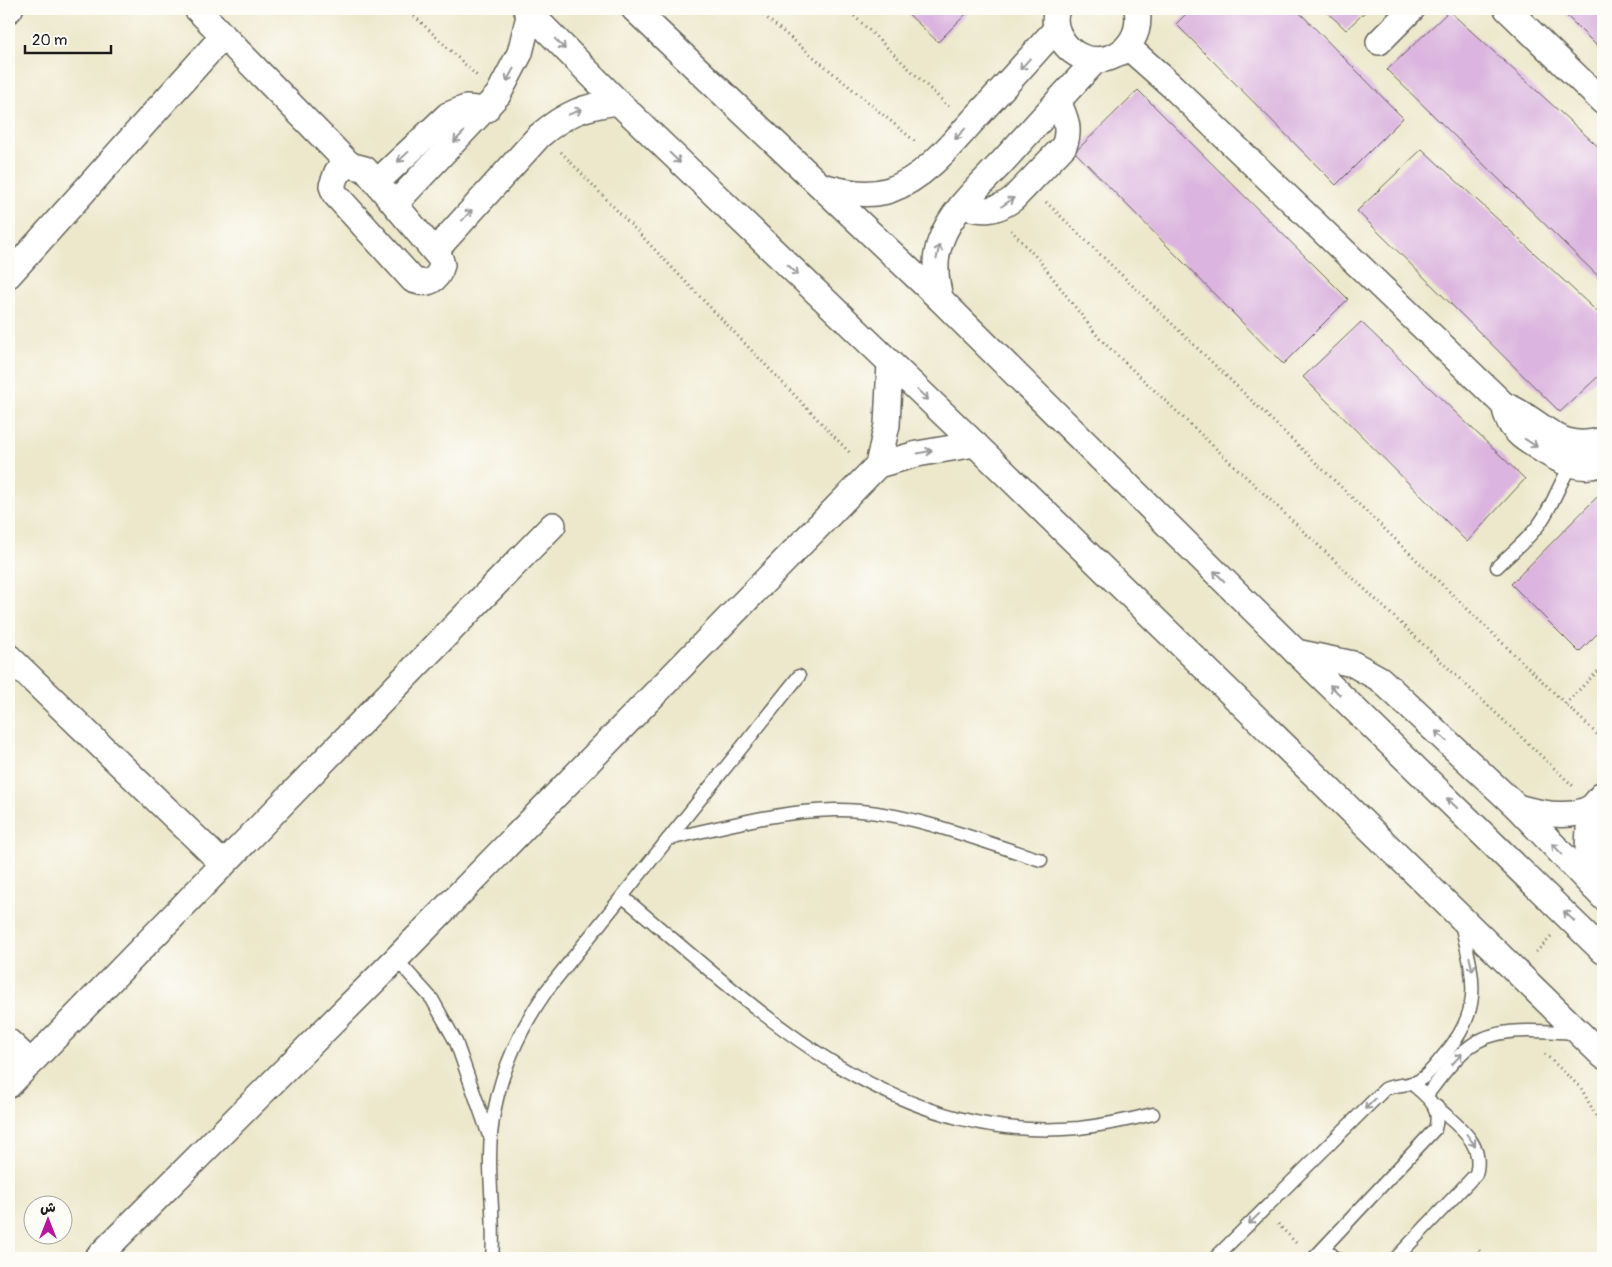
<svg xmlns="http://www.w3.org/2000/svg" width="1612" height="1267" font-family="Pangolin,'Playpen Sans Arabic',sans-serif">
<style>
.building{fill:#dbb5df}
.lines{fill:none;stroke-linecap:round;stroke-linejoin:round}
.service-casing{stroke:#65635a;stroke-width:15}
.minor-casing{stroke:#65635a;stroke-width:28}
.path{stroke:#65635a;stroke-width:3;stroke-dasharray:1 4;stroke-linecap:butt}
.service{stroke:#fff;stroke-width:12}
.minor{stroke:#fff;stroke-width:25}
.oneway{stroke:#999}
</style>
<rect width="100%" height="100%" fill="#fdfcf7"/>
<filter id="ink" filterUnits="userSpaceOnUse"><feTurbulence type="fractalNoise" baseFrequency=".02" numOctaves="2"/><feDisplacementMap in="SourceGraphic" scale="10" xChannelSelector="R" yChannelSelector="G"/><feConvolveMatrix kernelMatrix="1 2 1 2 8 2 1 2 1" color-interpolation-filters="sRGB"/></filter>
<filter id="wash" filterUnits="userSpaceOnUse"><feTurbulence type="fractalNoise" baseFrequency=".0096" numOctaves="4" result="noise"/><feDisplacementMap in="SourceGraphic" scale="20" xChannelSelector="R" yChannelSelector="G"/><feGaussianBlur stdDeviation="1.12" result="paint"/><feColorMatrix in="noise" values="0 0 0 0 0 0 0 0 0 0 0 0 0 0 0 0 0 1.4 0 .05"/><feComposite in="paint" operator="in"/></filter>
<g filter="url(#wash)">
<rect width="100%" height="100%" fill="#ede8cc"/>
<g id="blocks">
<g class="building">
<polygon points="903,9 971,9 938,42"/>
<polygon points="1191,9 1296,9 1403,118 1336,185 1176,24"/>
<polygon points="1324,9 1368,9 1346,30"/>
<polygon points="1560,9 1603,9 1603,52"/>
<polygon points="1449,11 1603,151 1603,281 1387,70"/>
<polygon points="1138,90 1348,299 1283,364 1075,152"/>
<polygon points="1422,149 1603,317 1603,372 1560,412 1357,211"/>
<polygon points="1361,322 1525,479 1467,542 1303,377"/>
<polygon points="1603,491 1603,628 1579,652 1511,584"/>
</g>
</g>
</g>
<g filter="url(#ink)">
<use href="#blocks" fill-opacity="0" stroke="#65635a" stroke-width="1"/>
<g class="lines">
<g class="service-casing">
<g id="service">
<path d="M1497 567C1511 553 1529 539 1540 523 1553 505 1559 484 1571 465"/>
<path d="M668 839C723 827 778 811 834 810 900 808 977 840 1041 860"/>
<path d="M623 897C757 1008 888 1145 1079 1128 1104 1125 1129 1120 1153 1114"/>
<polyline points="396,959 432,999 456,1042 488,1133"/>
<path d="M1426 1096C1439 1080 1452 1060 1469 1047 1498 1024 1543 1032 1578 1033"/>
<polyline points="1324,1248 1336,1258"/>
<path d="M492 1258C495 1226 490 1194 490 1162 489 1098 511 1042 547 990L799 676"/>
<path d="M1215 1258 1385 1089C1396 1084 1408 1086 1418 1081 1428 1076 1436 1064 1443 1056 1484 1010 1474 978 1461 924"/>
<path d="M1314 1258 1435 1129C1442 1106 1427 1097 1411 1083"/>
<path d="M1396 1258 1476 1174C1485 1142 1457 1126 1436 1106"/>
</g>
</g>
<g class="minor-casing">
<g id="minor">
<polyline points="197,9 350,165"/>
<polyline points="526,9 618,102 975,444 1603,1056"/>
<polyline points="634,9 941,300 1296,652 1603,951"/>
<path d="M1057 9C1054 17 1055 27 1059 35 1082 80 1146 59 1137 9"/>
<polyline points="1507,9 1603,102"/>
<polyline points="9,10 10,9"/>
<polyline points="1379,42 1412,9"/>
<path d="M1128 47 1172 86 1504 405C1543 419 1555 454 1603 440"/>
<path d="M350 165 365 169 440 258 442 265C438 280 428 286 413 280L335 194 332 186 337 172Z"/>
<polyline points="377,182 448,115 466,108 486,110"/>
<path d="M822 186C844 192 867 197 890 190 927 177 953 142 979 114 1005 86 1031 57 1056 29"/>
<polyline points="395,204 498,95 520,53 530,12"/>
<path d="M963 206C984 212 995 212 1013 199L1064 146C1071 128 1065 118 1058 101"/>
<path d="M435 251 539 136C565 114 584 106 618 102"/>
<polyline points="9,275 223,36"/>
<path d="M941 300C935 280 933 260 941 240 952 209 983 183 1005 159 1035 126 1065 93 1096 60"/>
<path d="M1504 405C1506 413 1507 419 1512 426 1518 435 1527 440 1536 446 1556 459 1578 473 1603 463"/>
<polyline points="878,465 887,425 890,363"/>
<polyline points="1296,652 1353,664 1380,679 1517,807 1603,897"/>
<polyline points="9,657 223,864"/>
<path d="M1517 807C1538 813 1570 820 1590 808 1595 805 1599 798 1603 794"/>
<polyline points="1590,809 1588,848 1593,887"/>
<polyline points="9,1042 31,1063"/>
<polyline points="9,1085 553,525"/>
<polyline points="97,1258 396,959 878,465 917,454 975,444"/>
</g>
</g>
<g class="path">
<polyline points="407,9 477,76"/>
<polyline points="756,9 917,143"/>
<polyline points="847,9 949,107"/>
<polyline points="561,152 851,454"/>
<polyline points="1046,202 1603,740"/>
<polyline points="1011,230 1039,260 1099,338 1573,786"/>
<polyline points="1565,704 1603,666"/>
<polyline points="1536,952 1551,937"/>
<polyline points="1545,1054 1581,1088 1603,1129"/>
<polyline points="1278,1224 1298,1245"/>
<polyline points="1479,1250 1482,1258"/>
</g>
<use href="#service" class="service"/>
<use href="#minor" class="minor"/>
</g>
<defs><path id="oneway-shaft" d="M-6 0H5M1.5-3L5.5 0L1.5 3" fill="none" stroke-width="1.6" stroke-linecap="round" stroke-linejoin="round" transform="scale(1.25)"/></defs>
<g class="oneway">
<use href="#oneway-shaft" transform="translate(560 44) rotate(46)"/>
<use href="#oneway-shaft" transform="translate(1025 64) rotate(132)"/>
<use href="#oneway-shaft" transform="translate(510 75) rotate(119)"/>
<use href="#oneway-shaft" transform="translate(575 112) rotate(-23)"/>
<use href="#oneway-shaft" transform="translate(960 134) rotate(134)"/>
<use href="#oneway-shaft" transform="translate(459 137) rotate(134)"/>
<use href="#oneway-shaft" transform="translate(403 157) rotate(137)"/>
<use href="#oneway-shaft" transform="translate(675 158) rotate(44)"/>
<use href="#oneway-shaft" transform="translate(1008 202) rotate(-35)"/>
<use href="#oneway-shaft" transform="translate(467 215) rotate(-48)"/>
<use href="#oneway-shaft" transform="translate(938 252) rotate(-78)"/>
<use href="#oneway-shaft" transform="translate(793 270) rotate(44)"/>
<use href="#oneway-shaft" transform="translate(923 395) rotate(43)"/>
<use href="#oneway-shaft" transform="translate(1531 443) rotate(33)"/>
<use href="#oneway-shaft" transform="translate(925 452) rotate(-12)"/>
<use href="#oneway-shaft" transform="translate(1219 576) rotate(-135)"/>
<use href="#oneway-shaft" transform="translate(1335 690) rotate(-136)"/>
<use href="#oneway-shaft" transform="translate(1441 736) rotate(-137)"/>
<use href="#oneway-shaft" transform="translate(1452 803) rotate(-136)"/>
<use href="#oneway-shaft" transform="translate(1557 849) rotate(-134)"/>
<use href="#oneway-shaft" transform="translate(1569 916) rotate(-136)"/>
<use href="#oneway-shaft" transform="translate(1471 964) rotate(77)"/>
<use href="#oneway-shaft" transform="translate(1457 1059) rotate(-47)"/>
<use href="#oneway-shaft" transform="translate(1370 1104) rotate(135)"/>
<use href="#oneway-shaft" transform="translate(1471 1140) rotate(53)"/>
<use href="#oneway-shaft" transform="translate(1254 1219) rotate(136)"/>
</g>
</g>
<rect width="1612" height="1267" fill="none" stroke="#fdfcf7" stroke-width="30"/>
<g transform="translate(48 1220)"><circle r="24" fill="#fdfcf7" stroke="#a3a29f"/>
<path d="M0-4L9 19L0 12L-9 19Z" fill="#b5179e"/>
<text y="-8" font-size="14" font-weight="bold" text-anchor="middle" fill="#1c1c1c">ش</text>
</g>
<path d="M25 45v8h86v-8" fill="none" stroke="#1c1c1c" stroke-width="2.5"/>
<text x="32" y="45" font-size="15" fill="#1c1c1c" stroke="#fdfcf7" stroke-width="4" paint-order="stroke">20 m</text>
</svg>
